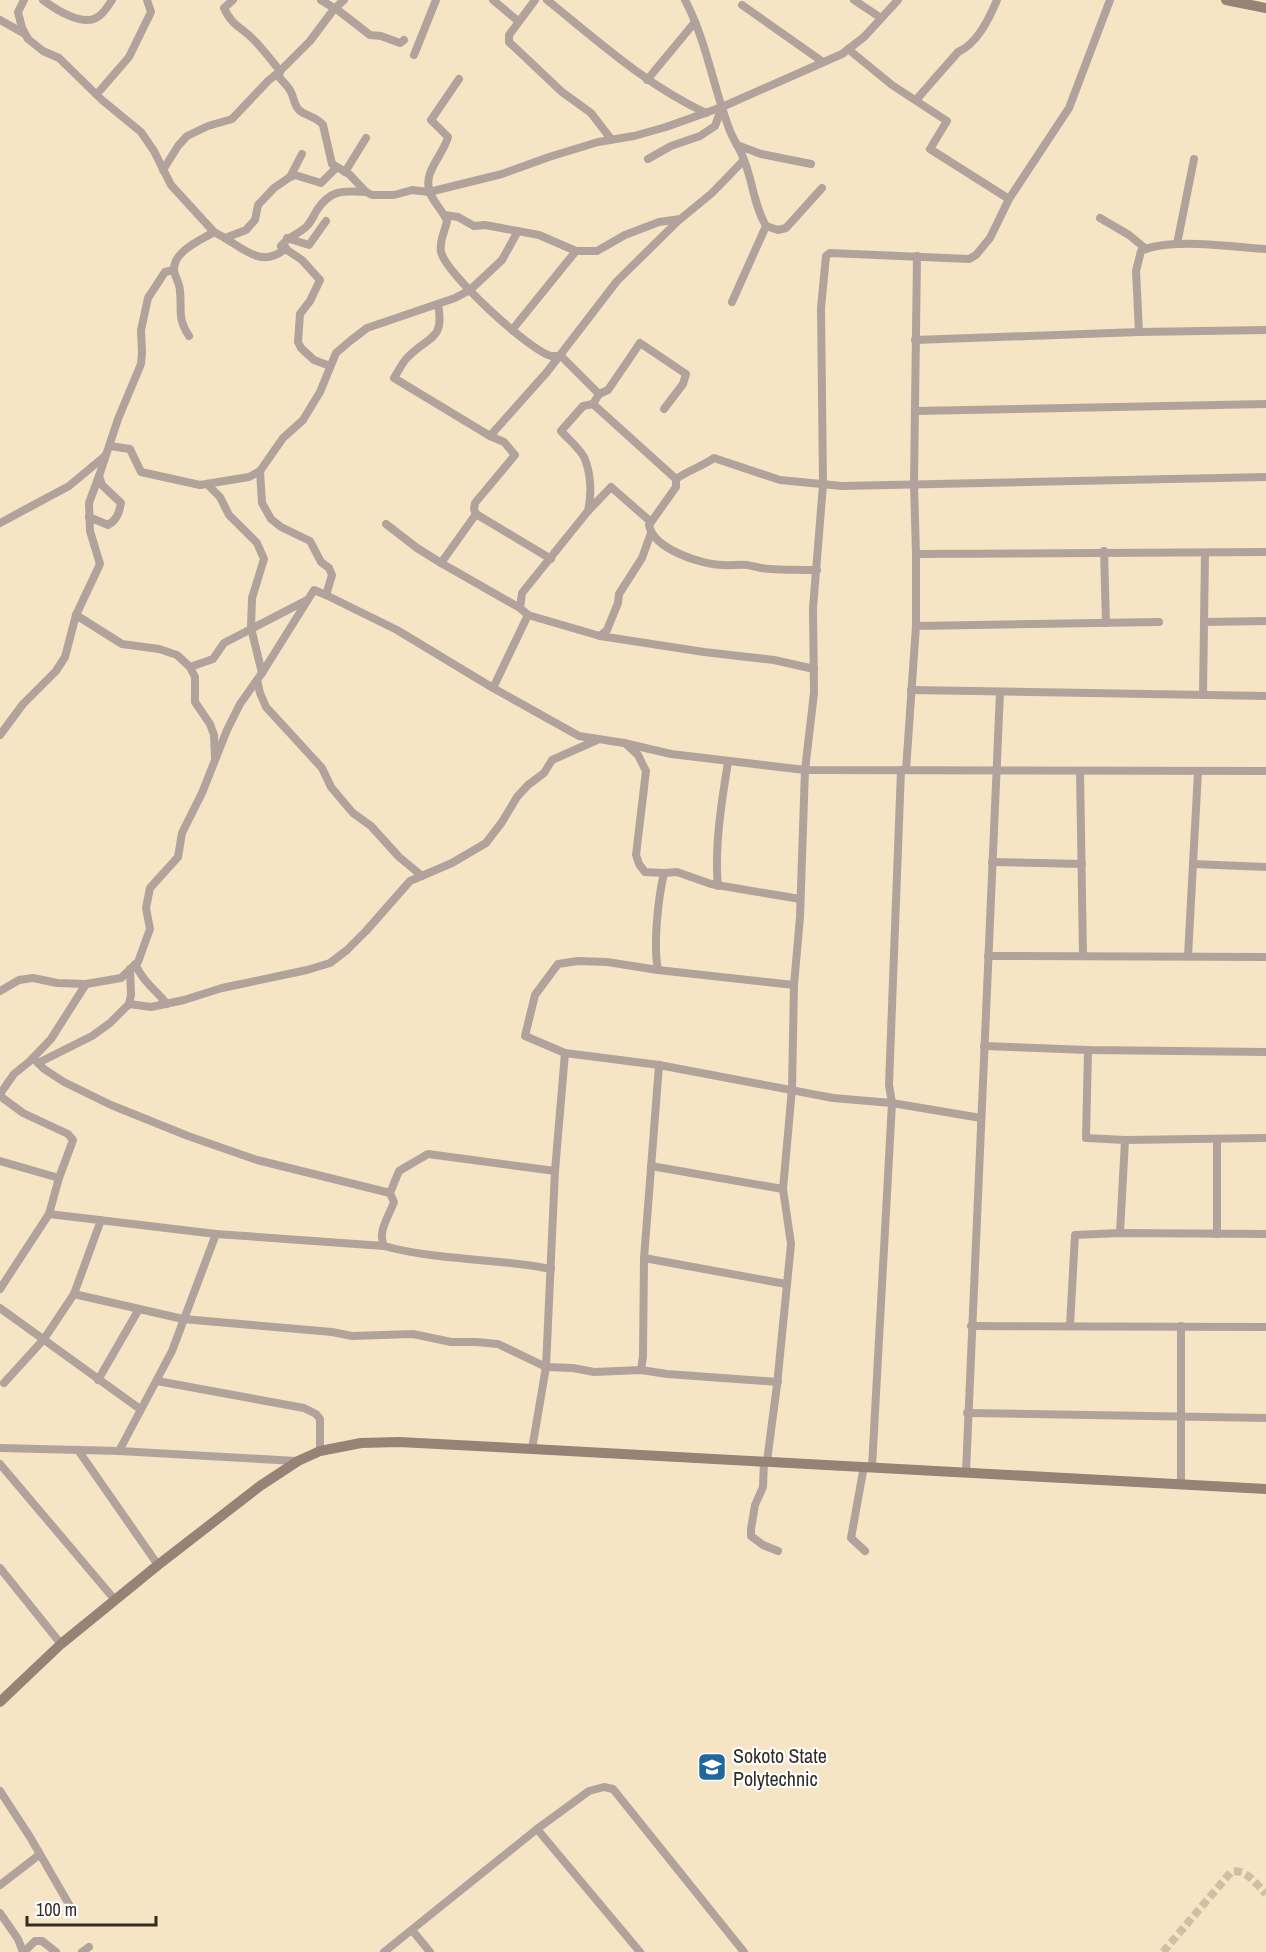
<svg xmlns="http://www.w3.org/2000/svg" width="1266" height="1952" font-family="'Archivo Narrow',sans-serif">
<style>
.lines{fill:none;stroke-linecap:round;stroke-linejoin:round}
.street-tunnel{stroke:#cfc0a4;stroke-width:8;stroke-dasharray:8 4;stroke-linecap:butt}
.street{stroke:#b1a39b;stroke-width:8}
.secondary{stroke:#978276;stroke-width:10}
.labels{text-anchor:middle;stroke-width:4.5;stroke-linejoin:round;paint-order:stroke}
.poi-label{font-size:20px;fill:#332c20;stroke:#fff;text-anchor:start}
</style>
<rect width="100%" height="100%" fill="#f6e5c5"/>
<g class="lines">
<path class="street-tunnel" d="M1163 1952 1231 1872C1246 1868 1256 1884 1266 1894"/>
<g class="street">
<polyline points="24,0 18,12 22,28 28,39 43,51 59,58 102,100 141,132 154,151 171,185 214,232 225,238 246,230 255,220 258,205 274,188 290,177 295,175 321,183 336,168"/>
<path d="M43 0C55 9 81 26 96 18 103 15 108 6 112 0"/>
<polyline points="321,0 339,11 370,35 381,36 400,43 404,40"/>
<path d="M344 0 334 9 310 41 280 71 279 77C283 82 289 87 291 92 294 98 294 105 299 110 307 117 316 116 323 125L332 164 349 174 366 192 372 195H394L412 190 429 192 502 174 549 157 598 142 634 136 666 127 722 107 842 54 864 37 898 0"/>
<polyline points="493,0 518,21"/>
<polyline points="535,0 509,35 509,42 562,92 591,113 611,139"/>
<path d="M547 0C598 41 646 85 706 113"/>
<path d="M685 0C707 42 713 87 730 131 734 141 741 150 744 160 753 182 754 206 766 226L732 302"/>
<polyline points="854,0 881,18"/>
<polyline points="742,5 823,62"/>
<polyline points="0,20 25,34"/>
<polyline points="848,49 892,85 947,121 930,149 1009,199"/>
<polyline points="414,55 436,0"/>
<path d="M459 79 431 120 448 137C443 156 422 172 430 193 434 203 443 211 447 221 445 231 439 241 441 252 446 274 529 350 551 356 552 356 560 356 561 356L599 394 593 404 676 479C689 470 701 467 714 458L780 480 842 486 1266 477"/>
<polyline points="647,80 695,22"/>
<polyline points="97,94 129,57 151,12 147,0"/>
<path d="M916 100 958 52C977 44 989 19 997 0"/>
<polyline points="737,145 761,154 811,164"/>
<polyline points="648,159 671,146 700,136 715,126 722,107"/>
<path d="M163 170 178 146 187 136 208 126 232 119 268 81 280 71C271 60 263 49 253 39 239 25 233 27 224 8L233 0"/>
<polyline points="345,172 366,138"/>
<polyline points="290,177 302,154"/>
<polyline points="445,215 458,217 474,226 485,225 539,235 576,251 597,251 625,235 659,222 680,219"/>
<polyline points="1100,218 1129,235 1146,249"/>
<polyline points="766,226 778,230 786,228 822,188"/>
<path d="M225 238C246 251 264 268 286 248"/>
<polyline points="287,238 309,245 326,221"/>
<polyline points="1177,244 1194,159"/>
<path d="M438 304C445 342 428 335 407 358 402 363 398 372 394 378L490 436 547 372 617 281 678 221 712 193 744 160"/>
<polyline points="512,330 576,251"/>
<path d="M1139 332 1136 271 1141 251C1169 237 1234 247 1266 249"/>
<path d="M189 336C177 318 182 311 180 291 180 283 174 276 174 269 174 251 201 240 214 232"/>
<polyline points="915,340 1139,332 1266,330"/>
<path d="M330 366 314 360 301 348 298 342 300 314 310 301 320 280 302 260 281 246C288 237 299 234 307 226 311 222 314 215 317 210 331 189 343 191 366 192"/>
<polyline points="599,394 608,390 640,343 686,374 683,384 664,409"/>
<polyline points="916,411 1266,404"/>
<polyline points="490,436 504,442 515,455 475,503 474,509 476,514 551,559"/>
<polyline points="110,446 130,449 141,472 200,485 249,477 260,471"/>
<path d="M676 479V487L649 525C653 549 702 565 723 565 731 566 739 564 747 565 754 566 762 569 770 569 785 570 801 570 817 570"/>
<polyline points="207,484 220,497 229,515 257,543 264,559 252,598 251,628 262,673"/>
<path d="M588 511C592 494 591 473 584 457 579 448 568 439 561 431L583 406 593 404"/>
<polyline points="476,514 441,563 520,608"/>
<path d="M89 517 108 525C117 520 119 513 121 503L102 485 99 476 118 419 141 364 142 353 141 330 148 298 165 272 173 270"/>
<polyline points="0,523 69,486 105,456"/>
<polyline points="386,524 417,548 441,563"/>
<polyline points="1104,551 1106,623"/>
<polyline points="916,554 1266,552"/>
<polyline points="326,595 397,630 493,688 579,736 624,743 671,754 805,770 1266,771"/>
<polyline points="76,615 122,644 159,649 177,655 190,667 195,677 195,702 210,724 214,735 215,758"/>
<polyline points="528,615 520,608 522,593 588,511 611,487 651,522"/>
<polyline points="1204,622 1266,621"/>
<polyline points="916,626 1159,622"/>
<polyline points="600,636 607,630 618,603 619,594 642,558 651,533"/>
<polyline points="190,667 213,659 224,643 307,600"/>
<polyline points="257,680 260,693 266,707 322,768 331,787 341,799 353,813 371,826 399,857 422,876"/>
<polyline points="493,688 528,615 600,636 704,652 774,660 814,669"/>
<polyline points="911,690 1266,696"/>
<polyline points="1203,695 1205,553"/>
<polyline points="0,735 23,704 56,671 65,657 76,615 100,564 90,531 89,503 99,476"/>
<polyline points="625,743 638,755 646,771 636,855 639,864 645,872 664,873 677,872 711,884 800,899"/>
<polyline points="906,770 916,626 916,554 914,484 917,256"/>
<polyline points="1080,771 1083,956"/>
<polyline points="992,862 1082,864"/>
<polyline points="1193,864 1266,867"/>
<path d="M718 886C714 848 722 799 728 762"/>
<polyline points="988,956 1266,957"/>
<polyline points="1188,956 1198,772"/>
<path d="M135 964C144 983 155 989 167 1004"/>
<path d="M658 970C653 945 658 899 664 873"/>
<polyline points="0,991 19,980 33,978 57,983 86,984 121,978 138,962 150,929 146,908 150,888 178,857 182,833 202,793 227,730 240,704 262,673 314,590 326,595 332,575 329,568 321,562 310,541 281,527 271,519 262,503 260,471 283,438 303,420 320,392 336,353 350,341 367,328 455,298 470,290 502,260 518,231"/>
<polyline points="129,1004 131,995 130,969"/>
<polyline points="984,1046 1088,1050 1266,1052"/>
<polyline points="1088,1050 1086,1138 1125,1140 1120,1233"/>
<polyline points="565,1053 659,1065 833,1098 892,1103 981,1118"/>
<polyline points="33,1058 44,1069 64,1082 111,1105 188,1136 257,1160 390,1193"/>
<polyline points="38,1063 92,1036 110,1023 129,1004 151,1007 184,1000 222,988 307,970 330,963 347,950 366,931 410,881 452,863 486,843 502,822 517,797 528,785 544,773 552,760 597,740"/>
<polyline points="0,1094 14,1074 30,1061 51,1039 86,984"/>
<polyline points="0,1096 23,1113 68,1134 73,1140 59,1178 49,1214 0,1289"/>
<polyline points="1217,1139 1217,1234"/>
<polyline points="1125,1140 1266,1138"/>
<polyline points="0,1161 59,1178"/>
<polyline points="651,1166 783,1189"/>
<polyline points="49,1214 216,1234 384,1246"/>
<polyline points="644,1258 786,1284"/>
<path d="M551 1269C496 1258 439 1261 384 1246 377 1232 389 1216 394 1202L390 1193 399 1171 428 1154 555 1171"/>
<polyline points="74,1294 183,1319 332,1332 352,1336 413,1334 451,1342 476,1342 498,1344 546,1367 573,1368 594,1372 641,1370 667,1374 778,1382"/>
<polyline points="0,1308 140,1409"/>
<polyline points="971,1326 1266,1327"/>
<polyline points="1070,1326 1075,1235 1120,1233 1266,1234"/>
<polyline points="1181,1326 1181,1484"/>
<polyline points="641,1370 643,1356 644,1258 659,1065"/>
<polyline points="98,1380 139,1309"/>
<polyline points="157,1381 304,1408 316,1414 320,1419 320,1451"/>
<polyline points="4,1383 44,1339 74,1294 101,1220"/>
<polyline points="967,1413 1266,1418"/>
<polyline points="0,1448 119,1451 296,1461"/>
<polyline points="532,1449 546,1367 555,1171 565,1053 525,1036 535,995 558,964 578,961 607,962 658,970 794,985"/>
<polyline points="78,1450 158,1565"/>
<polyline points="119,1451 172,1351 216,1234"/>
<polyline points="764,1461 763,1487 755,1505 751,1529 751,1536 763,1545 778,1551"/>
<polyline points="767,1461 777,1385 791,1244 783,1189 792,1089 794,985 800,917 805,770 814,693 813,608 823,485 821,308 826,256 830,253 969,259 976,255 990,238 1009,199 1069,108 1110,0"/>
<polyline points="0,1464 115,1600"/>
<polyline points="864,1466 851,1538 865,1551"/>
<polyline points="872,1467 892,1103 889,1085 901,770"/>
<polyline points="966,1472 1000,692"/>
<polyline points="0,1568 61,1644"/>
<polyline points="0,1791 30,1837 74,1913"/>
<polyline points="537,1829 640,1952"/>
<polyline points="0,1885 39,1855"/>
<polyline points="0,1913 18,1939 23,1952"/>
<polyline points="412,1930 430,1952"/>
<polyline points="24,1952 35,1941 42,1941 56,1952"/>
<polyline points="82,1952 89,1947"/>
<polyline points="384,1952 537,1829 589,1791 604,1787 613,1789 744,1952"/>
</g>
<g class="secondary">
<polyline points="1226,0 1266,8"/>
<polyline points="0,1702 61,1644 158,1565 260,1486 298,1461 320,1451 361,1443 399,1442 532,1449 1266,1489"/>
</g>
</g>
<defs>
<g id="university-square" transform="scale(1.5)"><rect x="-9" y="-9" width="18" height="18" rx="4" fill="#1e689b" stroke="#fff"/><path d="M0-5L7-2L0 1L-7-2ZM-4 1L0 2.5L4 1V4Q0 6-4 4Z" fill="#fff"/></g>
</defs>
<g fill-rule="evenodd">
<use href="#university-square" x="712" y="1767"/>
</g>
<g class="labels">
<g class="poi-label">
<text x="733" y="1763">Sokoto State<tspan x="733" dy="23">Polytechnic</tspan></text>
</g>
</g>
<path d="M27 1916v9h129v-9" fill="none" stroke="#332c20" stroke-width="3"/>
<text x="36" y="1916" font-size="18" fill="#332c20" stroke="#ffffff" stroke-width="4.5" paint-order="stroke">100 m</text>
</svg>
